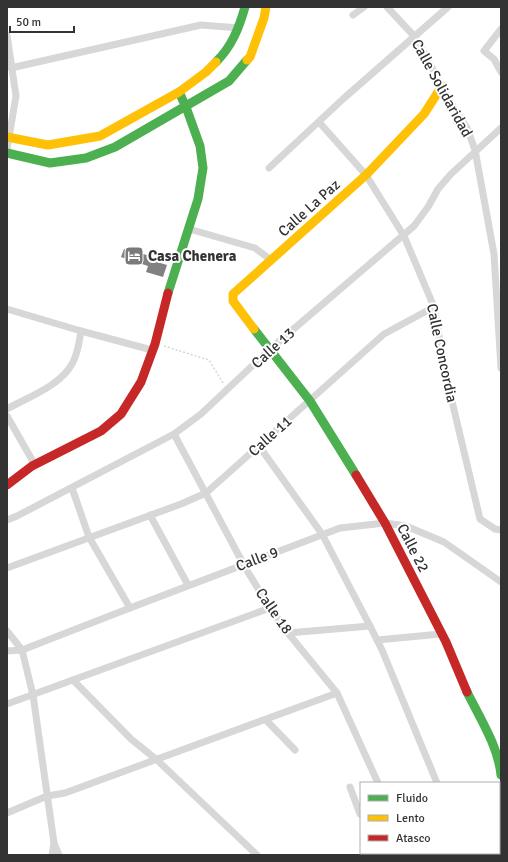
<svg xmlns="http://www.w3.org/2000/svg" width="508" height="862" font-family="Signika,sans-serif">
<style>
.building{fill:#818181}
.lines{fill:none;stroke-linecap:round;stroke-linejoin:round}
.path{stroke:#d6d6d6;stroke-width:1.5;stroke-dasharray:2 2;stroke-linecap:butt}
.street{stroke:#d7d7d7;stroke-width:7}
.fast{stroke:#4caf50;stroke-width:9}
.slow{stroke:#ffc107;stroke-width:9}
.jam{stroke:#c62828;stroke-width:9}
.labels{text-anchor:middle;stroke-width:4;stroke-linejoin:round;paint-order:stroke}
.street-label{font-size:15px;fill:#333;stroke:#fff}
.poi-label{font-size:15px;font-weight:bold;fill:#333;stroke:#fff;text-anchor:start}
</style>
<rect width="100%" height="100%" fill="#fff"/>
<polygon class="building" points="124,249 158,258 157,262 167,265 163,277 146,272 148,266 121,257"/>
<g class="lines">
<polyline class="path" points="164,346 209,360 223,383"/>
<g class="street">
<polyline points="387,7 415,37 454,108 467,128 475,150 494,254 501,368"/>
<polyline points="353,15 364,7"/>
<polyline points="501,29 484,51 494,59 501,72"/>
<polyline points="7,35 16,96 7,149"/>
<polyline points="11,68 201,25 239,28"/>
<polyline points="319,122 366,175 404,236 434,307 446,376 480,519 495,529 501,530"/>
<polyline points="269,168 343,99 448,7"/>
<polyline points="189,229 255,248 271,260"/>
<polyline points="7,309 81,331 152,350"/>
<path d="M7 409C28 397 60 386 72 364 78 354 79 342 81 331"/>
<polyline points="7,416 35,465"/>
<polyline points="174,434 246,569 270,608 288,633 337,693 378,783"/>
<polyline points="259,446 322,534 370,626 382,650 437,783"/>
<polyline points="72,488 89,537 130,608"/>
<polyline points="150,515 188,585"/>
<polyline points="7,520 17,516 174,434 201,414 269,350 414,226 428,207 438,189 451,174 501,128"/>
<polyline points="7,568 181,504 206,493 384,334 434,307"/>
<polyline points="7,631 22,650 33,695 54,843 52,855"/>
<polyline points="288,633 370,626"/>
<polyline points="377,640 441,634"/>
<polyline points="7,651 22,650 130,608 340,528 385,523 406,526 444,542 501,582"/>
<polyline points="73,680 131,739 157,760 257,855"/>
<polyline points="7,704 270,608"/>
<polyline points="266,720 295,750"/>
<polyline points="350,787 360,814 361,813"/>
<polyline points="7,813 47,796 65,793 337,693"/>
<polyline points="499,832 501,832"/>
<polyline points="54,843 59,855"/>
<polyline points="446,853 446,855"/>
<polyline points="370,855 376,853"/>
<polyline points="398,855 398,853"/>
</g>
<g class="fast">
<path d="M216 62C232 46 239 28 245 7"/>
<polyline points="7,153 50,163 86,158 115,147 229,81 247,60"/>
<polyline points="168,293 198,199 203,168 200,146 186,107 179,92"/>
<polyline points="254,329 310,401 356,475"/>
<path d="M467 692C480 718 498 746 501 775"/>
</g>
<g class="slow">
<polyline points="247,60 250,57 264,18 266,7"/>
<polyline points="7,137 48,145 100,136 179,92 206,72 216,62"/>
<polyline points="254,329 233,301 233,294 366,175 424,114 442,86"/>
</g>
<g class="jam">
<polyline points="356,475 385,523 446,642 467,692"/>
<polyline points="7,485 32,466 101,431 121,414 141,382 155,344 168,293"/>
</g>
</g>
<defs>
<g id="hotel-square" transform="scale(1)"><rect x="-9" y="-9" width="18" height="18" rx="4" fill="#7a7a7a" stroke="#fff"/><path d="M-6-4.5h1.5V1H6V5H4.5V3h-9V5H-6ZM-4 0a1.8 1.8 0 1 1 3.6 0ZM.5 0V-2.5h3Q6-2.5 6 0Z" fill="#fff"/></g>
</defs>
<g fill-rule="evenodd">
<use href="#hotel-square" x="134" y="256"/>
</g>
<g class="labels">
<g class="street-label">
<text transform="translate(442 88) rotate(61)" y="5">Calle Solidaridad</text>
<text transform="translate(309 208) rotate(-42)" y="5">Calle La Paz</text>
<text transform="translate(273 348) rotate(-42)" y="5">Calle 13</text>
<text transform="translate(442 353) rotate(78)" y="5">Calle Concordia</text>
<text transform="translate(270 436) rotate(-42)" y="5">Calle 11</text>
<text transform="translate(413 548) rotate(63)" y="5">Calle 22</text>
<text transform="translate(257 559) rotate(-21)" y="5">Calle 9</text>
<text transform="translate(274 611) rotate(55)" y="5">Calle 18</text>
</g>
<g class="poi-label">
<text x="148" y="261">Casa Chenera</text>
</g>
</g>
<rect width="508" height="862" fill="none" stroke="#333333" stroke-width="16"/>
<rect x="360" y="782" width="140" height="72" fill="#ffffff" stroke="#adadad"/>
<rect x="368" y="795" width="20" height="6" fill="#4caf50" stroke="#adadad"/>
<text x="396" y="802" font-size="12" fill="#333333">Fluido</text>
<rect x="368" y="815" width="20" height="6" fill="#ffc107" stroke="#adadad"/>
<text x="396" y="822" font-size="12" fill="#333333">Lento</text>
<rect x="368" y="835" width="20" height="6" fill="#c62828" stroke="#adadad"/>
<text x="396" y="842" font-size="12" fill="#333333">Atasco</text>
<path d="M10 26v6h64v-6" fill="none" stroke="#333333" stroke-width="2"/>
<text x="16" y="26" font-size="12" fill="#333333" stroke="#ffffff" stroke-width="3" paint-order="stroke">50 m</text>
</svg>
